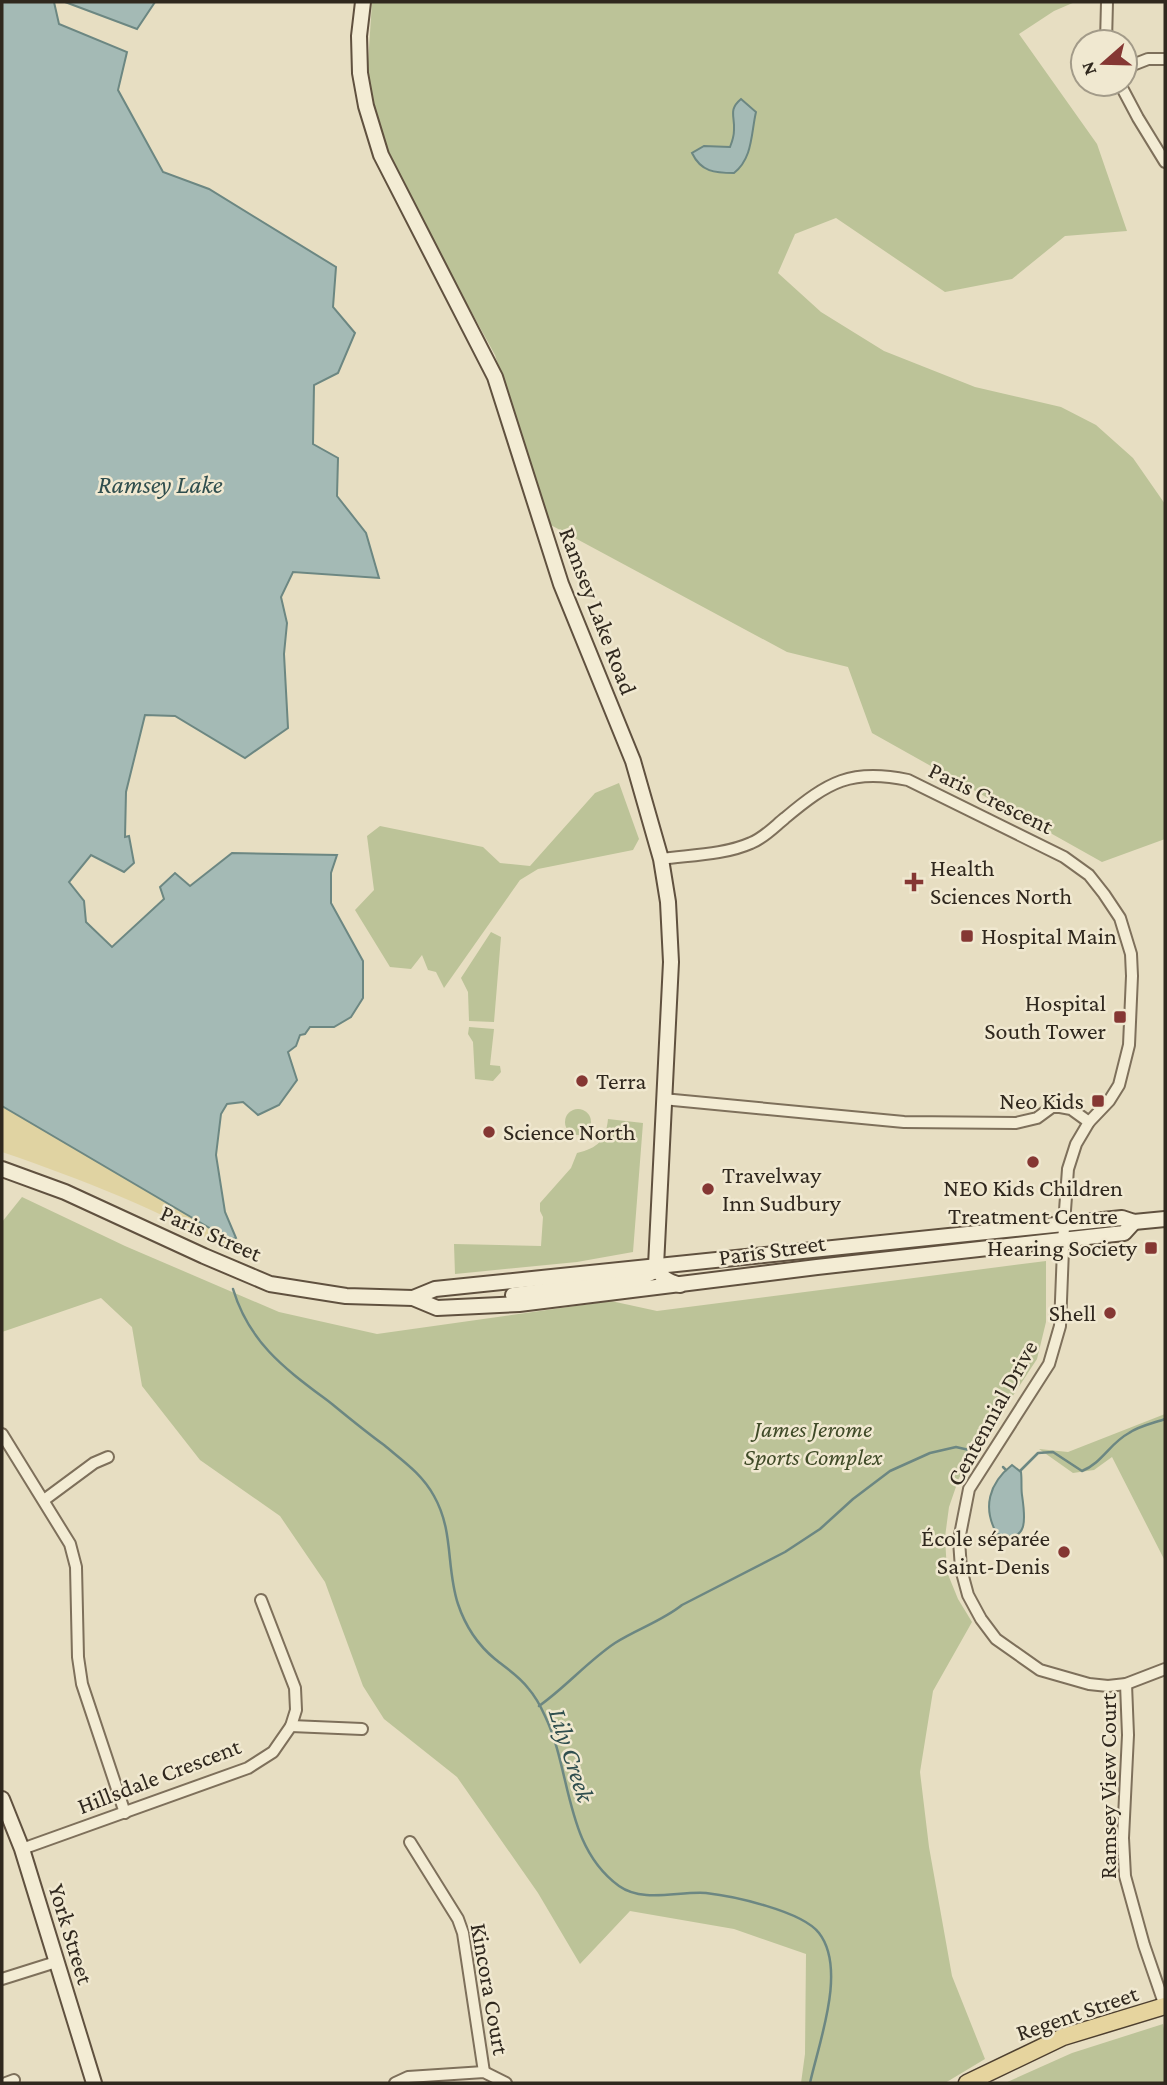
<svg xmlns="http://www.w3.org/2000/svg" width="1167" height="2085" font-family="'Crimson Pro',serif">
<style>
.green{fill:#bcc398}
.sand{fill:#e0d3a2}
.water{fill:#a4bab5;stroke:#6c8782;stroke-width:2}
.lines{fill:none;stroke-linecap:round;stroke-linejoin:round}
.stream{stroke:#6c8782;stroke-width:2.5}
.street-casing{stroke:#7e705b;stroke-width:14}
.secondary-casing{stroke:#60513f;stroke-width:18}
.primary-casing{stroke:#4d3f2f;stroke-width:19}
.street{stroke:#f3ecd4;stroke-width:10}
.secondary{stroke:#f3ecd4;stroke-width:14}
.primary{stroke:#e6d49e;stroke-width:16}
.poi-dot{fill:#853733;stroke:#f0e8d0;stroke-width:2.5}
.labels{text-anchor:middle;stroke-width:5;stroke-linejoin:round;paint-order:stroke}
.street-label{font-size:24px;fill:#30281e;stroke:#f0e8d0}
.poi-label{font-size:24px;fill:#30281e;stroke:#f0e8d0;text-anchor:start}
.park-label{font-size:24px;font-style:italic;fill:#3f4a27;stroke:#f0e8d0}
.water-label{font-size:26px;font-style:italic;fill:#2f4e4e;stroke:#f0e8d0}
</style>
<rect width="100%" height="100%" fill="#e7dec2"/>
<g class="green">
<polygon points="372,2 1075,2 1054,11 1019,34 1097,144 1127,231 1065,236 1012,279 945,292 836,218 795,234 778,273 821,312 884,351 975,387 1061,407 1096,425 1133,458 1165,504 1165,839 1102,862 872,733 848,667 787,652 547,523 495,355 420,218 380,136 367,79"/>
<polygon points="619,783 639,839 633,850 538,869 520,880 444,988 436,972 428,970 422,955 411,969 390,967 355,910 374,890 367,836 380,826 483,847 500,863 530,866 595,793"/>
<polygon points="491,932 501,937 494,1022 469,1021 468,992 461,978"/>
<polygon points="469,1027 494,1029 490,1065 500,1066 501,1072 493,1081 475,1079 473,1042 468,1034"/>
<circle cx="578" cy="1122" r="13"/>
<path d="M608 1119 643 1123 633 1252 577 1262 455 1274 454 1244 541 1246 543 1217 540 1211V1203L571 1168 577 1153C598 1148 606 1140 608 1119Z"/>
<polygon points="22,1197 125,1246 279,1312 377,1334 611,1301 657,1311 1046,1261 1046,1322 1037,1359 959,1478 949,1507 945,1537 947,1572 958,1599 972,1622 933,1691 920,1772 929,1847 952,1976 985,2059 945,2083 801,2083 805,2054 806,1954 734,1929 630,1911 580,1964 538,1893 457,1777 384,1719 363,1686 325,1582 280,1516 200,1460 142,1386 132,1327 101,1298 2,1332 2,1222"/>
<polygon points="1165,1414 1165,1561 1112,1457 1094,1470 1073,1473 1039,1449 1068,1452"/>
<polygon points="1163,2024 1165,2033 1165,2083 1005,2083 1072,2053"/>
</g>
<path class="sand" d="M2 1106 234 1243V1253C161 1210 81 1179 2 1152Z"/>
<g class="water">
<polygon points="2,2 54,2 59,24 127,52 118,90 163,172 209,189 336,267 333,307 355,333 338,373 314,385 313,444 338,458 337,496 366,533 379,578 293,572 281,597 287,623 284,654 288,728 245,758 175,716 145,715 126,792 125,837 129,836 134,863 124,872 91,855 69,882 84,901 86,922 112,947 164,899 160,887 175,873 190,886 232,853 337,855 331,873 331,903 363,961 363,998 351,1017 334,1027 310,1027 305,1034 300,1035 296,1046 288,1052 297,1080 279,1105 258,1115 243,1102 227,1104 221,1114 216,1155 225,1212 236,1238 230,1240 2,1106"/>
<polygon points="65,2 155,2 137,29"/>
<path d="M741 99 756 112C751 133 753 158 734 173 715 173 701 172 692 153L704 146 730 147C732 142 734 136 734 130 735 116 728 110 741 99Z"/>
<path d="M1012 1465 1021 1472C1022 1480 1021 1488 1022 1495 1025 1516 1030 1545 997 1534 982 1508 989 1483 1012 1465Z"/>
</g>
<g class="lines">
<g class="stream">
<path d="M233 1289C250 1345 287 1370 332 1404 349 1418 366 1432 384 1445 403 1461 422 1474 434 1496 454 1531 446 1568 458 1604 465 1625 478 1645 495 1659 506 1668 519 1676 528 1688 535 1696 541 1707 545 1716 572 1772 564 1846 619 1886 643 1903 678 1891 706 1893 733 1896 802 1911 819 1933 847 1969 819 2042 810 2083"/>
<polyline points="1003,1467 1006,1470"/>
<path d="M1020 1471 1038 1453 1053 1452 1082 1471C1102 1463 1110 1443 1129 1433 1139 1426 1154 1423 1165 1419"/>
<path d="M539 1706C566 1687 588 1661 615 1643 637 1629 662 1621 682 1605L785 1552 820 1529 853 1499 890 1471 930 1453 956 1447 969 1450"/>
</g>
<g class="street-casing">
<g id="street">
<polyline points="1106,42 1107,2"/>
<polyline points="1125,68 1148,59 1165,59"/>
<polyline points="1120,84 1138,118 1165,162"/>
<path d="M661 859C690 855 724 855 751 843 764 838 775 826 785 818 828 782 851 768 908 780L1064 857 1089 875 1104 894 1120 918 1131 954 1132 976 1129 1045 1119 1085 1109 1101 1089 1122 1076 1144 1068 1169 1064 1224 1060 1326 1049 1364 969 1489 959 1540 961 1569 968 1595 981 1619 996 1639 1040 1670 1089 1684 1108 1686 1126 1684 1165 1669"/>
<polyline points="663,1099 904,1122 1016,1123 1037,1118 1052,1107 1060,1107 1071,1109 1089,1122"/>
<polyline points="2,1434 70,1544 76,1567 78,1657 82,1684 125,1813"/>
<polyline points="44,1500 94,1463 108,1457"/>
<polyline points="1126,1684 1128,1735 1123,1838 1125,1876 1144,1945 1165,2006"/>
<polyline points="291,1726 362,1729"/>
<polyline points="410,1842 458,1919 463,1933 484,2072"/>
<polyline points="22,1849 248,1768 273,1752 291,1726 296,1710 295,1688 261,1600"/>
<polyline points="2,1979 56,1962"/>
<polyline points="6,2083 14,2080"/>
<polyline points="395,2083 408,2077 484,2072 506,2083"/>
</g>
</g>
<g class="secondary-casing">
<g id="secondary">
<path d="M363 2 359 36 360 73 366 106 381 155 495 377 561 584 633 761 661 859 668 902 671 962 656 1266C661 1278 667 1281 680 1285"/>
<polyline points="2,1169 65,1192 204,1256 270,1284 346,1296 413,1298 437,1308 519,1304 817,1267 1124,1233 1134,1222"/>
<polyline points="513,1295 638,1279 651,1273 655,1267"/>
<polyline points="413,1298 435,1289 1122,1218 1134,1222 1165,1219"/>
<polyline points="2,1799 22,1849 94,2083"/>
</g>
</g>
<g class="primary-casing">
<polyline id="primary" points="967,2083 1063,2037 1165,2006"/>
</g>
<use href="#street" class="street"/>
<use href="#secondary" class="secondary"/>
<use href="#primary" class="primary"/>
</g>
<g class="poi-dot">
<path d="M910.5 871.5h7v7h7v7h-7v7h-7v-7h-7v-7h7z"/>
<rect x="960" y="929" width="14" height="14" rx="3.5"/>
<rect x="1113" y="1010" width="14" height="14" rx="3.5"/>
<circle cx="582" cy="1081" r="7"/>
<rect x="1091" y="1094" width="14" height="14" rx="3.5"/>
<circle cx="489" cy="1132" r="7"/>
<circle cx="1033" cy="1162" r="7"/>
<circle cx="708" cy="1189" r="7"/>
<rect x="1144" y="1241" width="14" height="14" rx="3.5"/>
<circle cx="1110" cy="1313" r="7"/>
<circle cx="1064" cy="1552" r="7"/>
</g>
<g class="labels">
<g class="street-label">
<text transform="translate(598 611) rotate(69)" y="8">Ramsey Lake Road</text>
<text transform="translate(991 798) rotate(26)" y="8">Paris Crescent</text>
<text transform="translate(211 1233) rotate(24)" y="8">Paris Street</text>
<text transform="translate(772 1250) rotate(-8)" y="8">Paris Street</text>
<text transform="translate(992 1413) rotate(-61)" y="8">Centennial Drive</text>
<text transform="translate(159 1776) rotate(-21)" y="8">Hillsdale Crescent</text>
<text transform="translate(1108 1786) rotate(-90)" y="8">Ramsey View Court</text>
<text transform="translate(71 1934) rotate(73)" y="8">York Street</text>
<text transform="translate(490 1989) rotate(80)" y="8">Kincora Court</text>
<text transform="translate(1077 2013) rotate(-19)" y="8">Regent Street</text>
</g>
<g class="poi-label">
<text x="930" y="876">Health<tspan x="930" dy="28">Sciences North</tspan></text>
<text x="981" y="944">Hospital Main</text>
<text x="1106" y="1011" text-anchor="end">Hospital<tspan x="1106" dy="28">South Tower</tspan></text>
<text x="596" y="1089">Terra</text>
<text x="1084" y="1109" text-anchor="end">Neo Kids</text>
<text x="503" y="1140">Science North</text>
<text x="722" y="1183">Travelway<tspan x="722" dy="28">Inn Sudbury</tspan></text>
<text x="1033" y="1196" text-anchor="middle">NEO Kids Children<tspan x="1033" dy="28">Treatment Centre</tspan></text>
<text x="1137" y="1256" text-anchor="end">Hearing Society</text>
<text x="1096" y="1321" text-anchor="end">Shell</text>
<text x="1050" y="1546" text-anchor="end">École séparée<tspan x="1050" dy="28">Saint-Denis</tspan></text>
</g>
<g class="park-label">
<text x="813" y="1437">James Jerome<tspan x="813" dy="28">Sports Complex</tspan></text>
</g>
<g class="water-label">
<text x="160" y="493">Ramsey Lake</text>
<text transform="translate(572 1755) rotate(72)" y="9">Lily Creek</text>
</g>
</g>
<rect width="1167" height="2085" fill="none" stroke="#30281e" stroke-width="7"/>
<g transform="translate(1104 63) rotate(250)"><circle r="33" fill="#f0e8d0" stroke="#a39b89" stroke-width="2"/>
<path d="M0-5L12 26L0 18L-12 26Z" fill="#853733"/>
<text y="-10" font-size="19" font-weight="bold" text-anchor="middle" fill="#30281e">N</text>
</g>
</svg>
